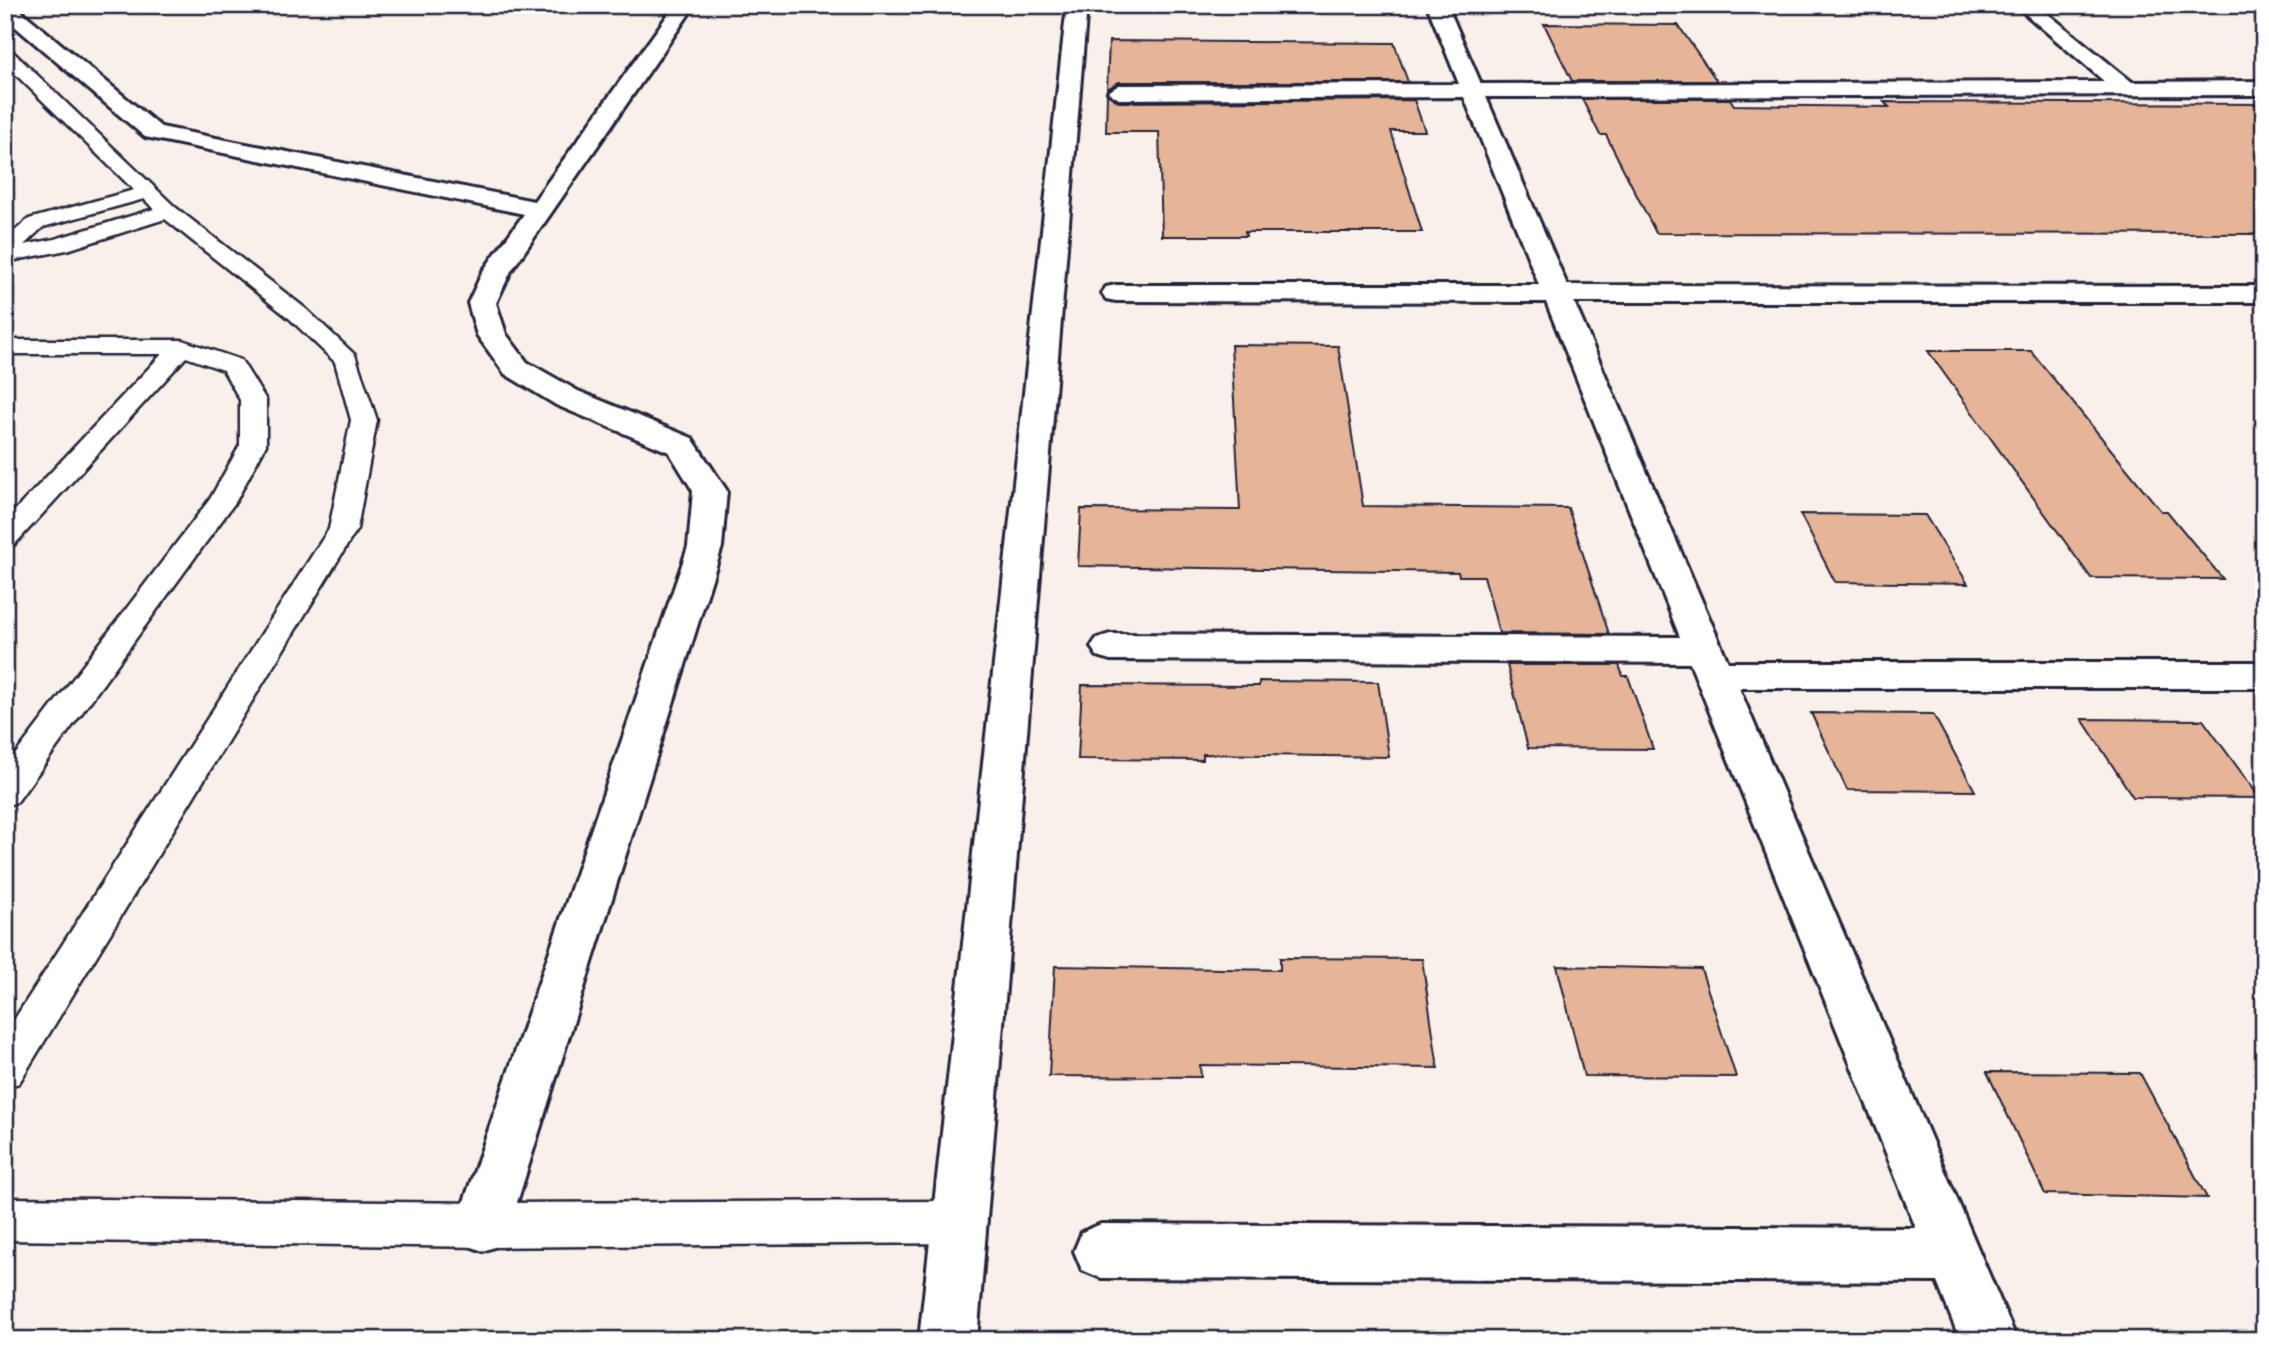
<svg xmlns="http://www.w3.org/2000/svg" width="2269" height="1345" font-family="'Patrick Hand',sans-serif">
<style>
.building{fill:#e6b497;stroke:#22223b;stroke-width:2}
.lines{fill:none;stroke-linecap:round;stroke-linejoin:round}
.lane-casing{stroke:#22223b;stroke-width:5}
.street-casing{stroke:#22223b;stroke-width:6}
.secondary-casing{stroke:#22223b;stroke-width:6}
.lane{fill:#fff;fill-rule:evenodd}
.street{fill:#fff;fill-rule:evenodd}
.secondary{fill:#fff;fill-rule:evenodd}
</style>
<rect width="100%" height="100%" fill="#faf0ea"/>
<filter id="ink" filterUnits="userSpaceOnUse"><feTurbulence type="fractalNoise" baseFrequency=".0143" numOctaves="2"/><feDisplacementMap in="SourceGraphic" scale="14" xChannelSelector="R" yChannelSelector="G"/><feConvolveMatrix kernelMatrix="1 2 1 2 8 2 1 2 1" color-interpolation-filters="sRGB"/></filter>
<g filter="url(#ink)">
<g class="building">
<polygon points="1544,24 1678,25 1717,81 1572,81"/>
<polygon points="1109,41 1394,43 1408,82 1119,82 1107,89"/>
<polygon points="1107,94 1119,102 1414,100 1425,131 1391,131 1422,232 1245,232 1246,236 1162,236 1159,132 1106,132"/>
<polygon points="1582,99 1730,99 1734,105 1889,107 1884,102 2264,104 2264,234 1656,233 1606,135 1600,135"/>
<polygon points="1231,345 1338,346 1363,506 1568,508 1609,634 1499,633 1484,576 1459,576 1458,572 1078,566 1081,509 1240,510"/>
<polygon points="1928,351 2031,351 2161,511 2167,511 2223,579 2091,578"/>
<polygon points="1800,514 1925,515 1968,584 1835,582"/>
<polygon points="1507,665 1619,665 1623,676 1628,676 1653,749 1528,748"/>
<polygon points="1259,681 1378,682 1389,757 1203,754 1203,760 1078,759 1082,685 1259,686"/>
<polygon points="1811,713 1933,714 1975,791 1847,790"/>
<polygon points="2082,719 2203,720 2260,798 2133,797"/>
<polygon points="1280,958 1422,959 1438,1068 1200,1065 1201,1077 1049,1076 1055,966 1280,970"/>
<polygon points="1557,966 1701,969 1736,1077 1584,1076"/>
<polygon points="1987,1072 2140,1073 2207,1198 2045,1194"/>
</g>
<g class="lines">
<g class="lane-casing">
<g id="lane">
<path d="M5 49 11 50 175 207 306 309 355 355 377 420 357 529 19 1083 5 1088V1034L329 529 351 420 335 362 290 319 165 219 67 250 5 262V239L29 219 134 190 5 64ZM144 199 154 209 55 239 24 245 43 227Z"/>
<polygon points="5,340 182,340 241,360 266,400 266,445 236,501 17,802 5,806 5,768 210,499 240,445 240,400 223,370 186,357 15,544 5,547 5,521 162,354 5,354"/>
<polygon points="5,1198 483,1203 960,1201 976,1207 982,1222 976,1237 960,1243 483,1247 5,1240"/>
</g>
</g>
<g class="street-casing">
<g id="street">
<polygon points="5,5 14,5 161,127 534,201 675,5 695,5 511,271 496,303 506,334 527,362 578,391 692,438 727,491 722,547 510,1225 502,1244 483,1251 464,1244 456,1225 688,547 693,491 669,452 556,405 505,374 477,335 468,303 483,271 524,214 145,137 5,18"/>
<polygon points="1427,5 1447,5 1481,84 2105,82 2015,5 2037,5 2132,82 2264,81 2264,95 1486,97 1567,285 2264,286 2264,302 1574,302 1728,662 2264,662 2264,688 1739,688 2017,1340 1960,1340 1937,1282 1101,1278 1082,1270 1074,1251 1082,1232 1101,1224 1916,1228 1690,663 1110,660 1097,656 1091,647 1097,638 1110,634 1680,637 1546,302 1116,301 1106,299 1102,293 1106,287 1116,285 1539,285 1464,97 1119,99 1108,92 1119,85 1459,84"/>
</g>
</g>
<g class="secondary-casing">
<polygon id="secondary" points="1067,5 1087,5 977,1340 919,1340"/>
</g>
<use href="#lane" class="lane"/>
<use href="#street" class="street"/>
<use href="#secondary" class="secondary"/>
</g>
</g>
<rect width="2269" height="1345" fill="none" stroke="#fff" stroke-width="28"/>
<rect x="14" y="14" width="2241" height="1317" fill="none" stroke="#22223b" stroke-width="2.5" filter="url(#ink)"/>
</svg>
